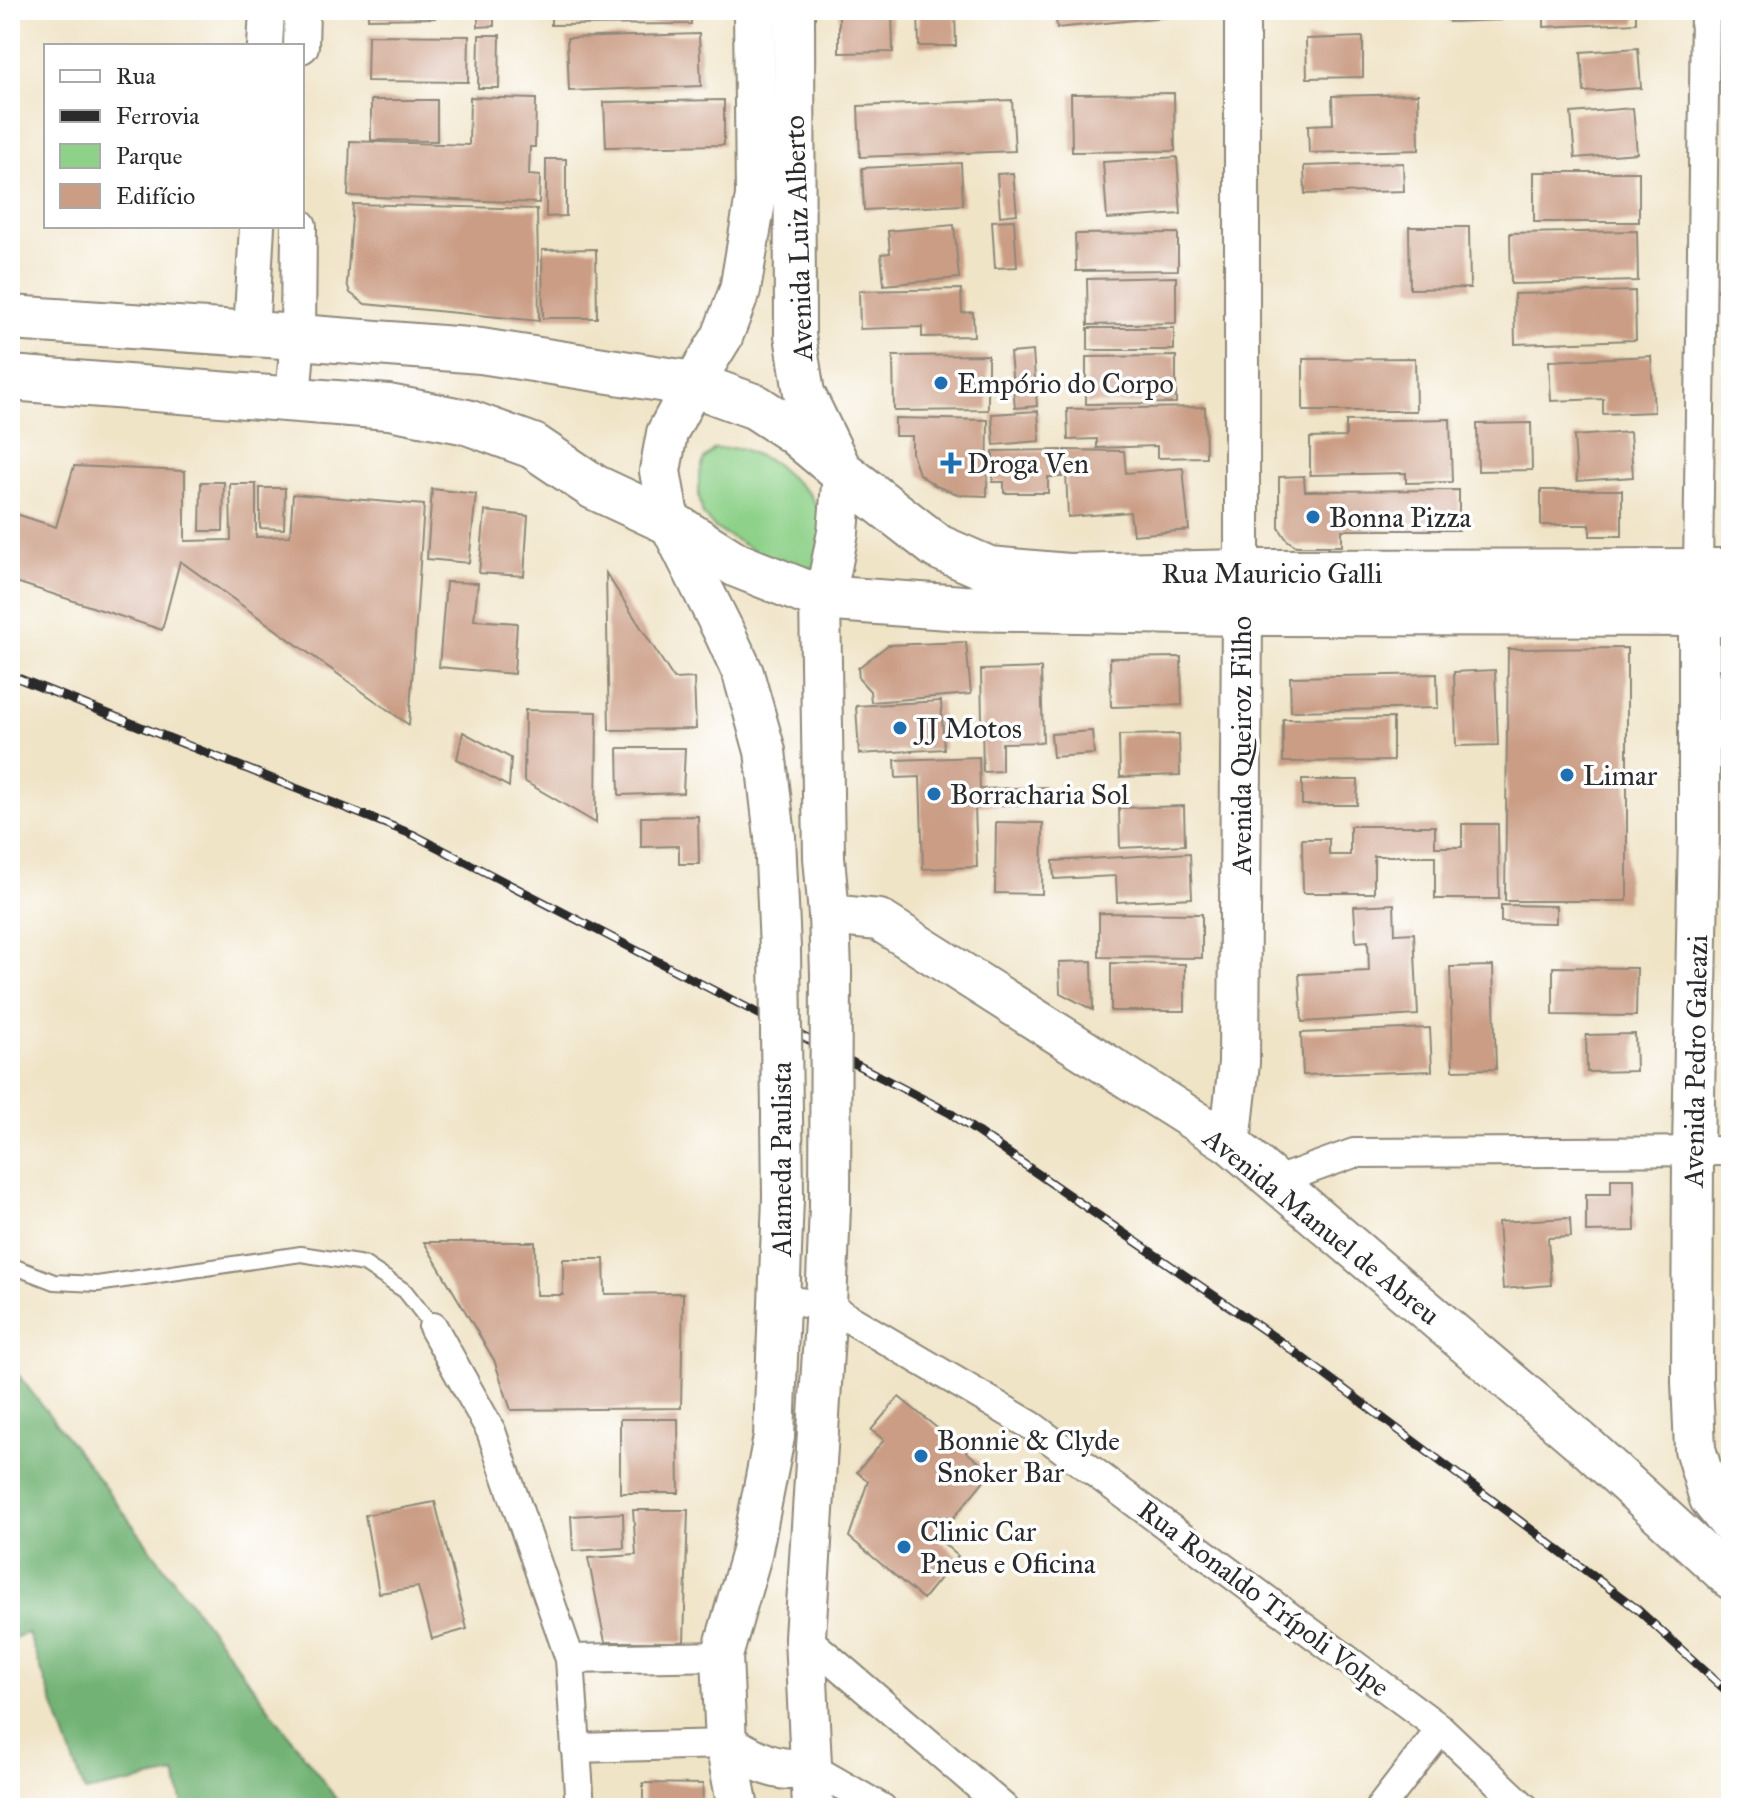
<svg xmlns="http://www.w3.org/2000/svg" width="1741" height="1818" font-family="'IM FELL Great Primer',serif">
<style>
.green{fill:#8ed189;stroke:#5c7e5a;stroke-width:2}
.forest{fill:#72b375;stroke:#4e6f50;stroke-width:2}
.building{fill:#cb9d85}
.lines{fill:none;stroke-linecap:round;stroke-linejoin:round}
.service-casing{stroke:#8e8879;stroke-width:18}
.minor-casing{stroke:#8e8879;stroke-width:32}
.tertiary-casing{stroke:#8e8879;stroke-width:38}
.secondary-casing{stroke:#8e8879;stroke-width:44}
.primary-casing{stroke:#8e8879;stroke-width:48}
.service{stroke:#fff;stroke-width:14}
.minor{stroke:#fff;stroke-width:28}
.tertiary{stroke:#fff;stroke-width:34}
.secondary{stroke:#fff;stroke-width:40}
.primary{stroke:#fff;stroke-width:44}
.rail-casing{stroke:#2b2b2b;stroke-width:9}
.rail{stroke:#fff;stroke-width:6;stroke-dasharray:18;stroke-linecap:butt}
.secondary-bridge-casing{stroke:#8e8879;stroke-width:44;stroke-linecap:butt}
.secondary-bridge{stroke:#fff;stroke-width:40}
.poi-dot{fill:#1f6fb2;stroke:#fff;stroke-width:3}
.labels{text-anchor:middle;stroke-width:7;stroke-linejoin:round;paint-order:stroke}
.street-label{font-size:28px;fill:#2b2b2b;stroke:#fff}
.poi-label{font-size:28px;fill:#2b2b2b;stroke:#fff;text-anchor:start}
</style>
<rect width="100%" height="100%" fill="#fff"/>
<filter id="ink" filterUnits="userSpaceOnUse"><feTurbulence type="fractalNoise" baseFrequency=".0125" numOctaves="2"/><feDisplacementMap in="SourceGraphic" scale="16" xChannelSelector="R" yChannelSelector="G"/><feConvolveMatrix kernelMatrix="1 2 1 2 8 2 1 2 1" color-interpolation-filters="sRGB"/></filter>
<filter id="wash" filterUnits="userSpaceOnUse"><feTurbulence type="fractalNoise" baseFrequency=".006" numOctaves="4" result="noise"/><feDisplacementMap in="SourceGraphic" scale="32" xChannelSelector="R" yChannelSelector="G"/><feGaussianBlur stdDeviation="1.8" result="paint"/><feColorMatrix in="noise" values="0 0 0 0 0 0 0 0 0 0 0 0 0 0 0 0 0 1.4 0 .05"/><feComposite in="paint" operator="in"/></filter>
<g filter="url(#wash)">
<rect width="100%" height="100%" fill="#f0e4c7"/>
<polygon class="green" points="740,448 773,462 809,494 827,522 829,553 805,580 715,528 703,515 699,497 699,477 704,459 714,449"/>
<polygon class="forest" points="10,1364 92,1470 343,1808 184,1808 175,1774 85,1792 28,1633 10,1639"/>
<g id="blocks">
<g class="building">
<polygon points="368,10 434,10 435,18 368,19"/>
<polygon points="478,10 494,10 494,26 478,27"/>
<polygon points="551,10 691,10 691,24 551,25"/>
<polygon points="839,10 892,10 893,52 839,53"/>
<polygon points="918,10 955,10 956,46 919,46"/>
<rect x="986" y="10" width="57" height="7"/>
<polygon points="1055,10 1191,10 1192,14 1057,28"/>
<polygon points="1448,10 1500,10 1501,20 1449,22"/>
<polygon points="1544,10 1636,10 1636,23 1544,27"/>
<polygon points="699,34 701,86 569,91 567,38"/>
<polygon points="368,35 469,36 468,82 367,81"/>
<polygon points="479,35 500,35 499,88 478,88"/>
<polygon points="1363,37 1363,77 1307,78 1306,39"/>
<polygon points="1638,48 1641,88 1584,92 1581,52"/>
<polygon points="1174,93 1175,151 1072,152 1071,94"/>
<polygon points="1418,94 1419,150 1309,153 1308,125 1333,124 1332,96"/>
<polygon points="470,97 536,99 535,147 530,147 529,175 540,176 539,203 348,196 350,141 469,145"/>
<polygon points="371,100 437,100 437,141 371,140"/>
<polygon points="724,100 724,145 606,147 604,102"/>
<polygon points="1012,100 1015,151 860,157 858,106"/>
<polygon points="1633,108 1637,153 1575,158 1571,113"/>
<polygon points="1177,157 1181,214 1107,219 1103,162"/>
<polygon points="546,159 566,159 566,216 546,217"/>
<polygon points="961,163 963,205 864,210 862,168"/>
<polygon points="1403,163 1404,191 1305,194 1304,166"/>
<rect x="1534" y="172" width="105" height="50"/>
<polygon points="1013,173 1017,214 1000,216 997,174"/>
<polygon points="353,204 537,209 539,321 365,304 350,293 347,283"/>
<polygon points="1014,220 1017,267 995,268 992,221"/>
<polygon points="954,225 959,278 884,285 881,254 890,253 888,231"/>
<polygon points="1409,227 1469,227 1470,288 1410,289"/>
<polygon points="1637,231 1638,281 1511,284 1510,233"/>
<polygon points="1178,233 1178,270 1076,271 1075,234"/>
<polygon points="596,249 597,318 543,318 542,250"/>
<polygon points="1176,277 1176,323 1088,325 1087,279"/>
<polygon points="961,289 962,313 973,312 974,336 922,337 922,327 860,329 859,291"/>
<polygon points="1635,291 1636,340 1515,344 1514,294"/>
<rect x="1088" y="328" width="86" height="22"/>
<polygon points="1033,351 1037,406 1015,408 1010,353"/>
<polygon points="988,355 988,410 894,411 893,356"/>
<polygon points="1176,356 1176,403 1086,404 1086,357"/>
<polygon points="1651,356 1654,412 1603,414 1603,399 1551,401 1549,361"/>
<polygon points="1415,358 1416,411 1303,411 1303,359"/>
<polygon points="1205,407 1206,457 1157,458 1157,446 1097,448 1097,439 1068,440 1067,409"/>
<polygon points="1038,411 1040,441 994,445 992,414"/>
<polygon points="895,418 988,420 987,496 960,495 936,486 919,474 912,453 912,436 895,436"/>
<polygon points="1450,419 1452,482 1406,483 1406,473 1310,475 1310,438 1346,437 1346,421"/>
<polygon points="1531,423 1532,470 1478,471 1477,424"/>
<polygon points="1630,432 1633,477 1577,481 1574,436"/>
<polygon points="1062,450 1062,477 1048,477 1048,493 1004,493 1004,482 993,482 993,451"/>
<polygon points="1065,450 1124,451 1126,473 1183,468 1189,530 1133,535 1130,512 1068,517"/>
<polygon points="74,466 185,471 185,541 231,540 230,484 256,484 256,537 290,536 293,494 424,505 409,725 180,561 162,630 10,580 10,512 56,527"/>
<polygon points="1304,476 1305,491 1459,490 1459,530 1342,530 1342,546 1296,546 1287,540 1279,528 1279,477"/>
<polygon points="201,482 224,482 223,531 200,531"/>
<polygon points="260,488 285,488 284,529 260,528"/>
<polygon points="432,489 476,494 469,563 427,559"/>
<polygon points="1541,490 1622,490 1622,536 1590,536 1590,525 1541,525"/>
<polygon points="485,511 528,516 524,576 479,573"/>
<polygon points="606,573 674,679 694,678 696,729 609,730"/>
<polygon points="446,582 478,583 474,620 517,623 514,674 439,667"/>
<polygon points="966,642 971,694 871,702 870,691 859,679 858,668 888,645"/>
<polygon points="1627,648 1627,901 1505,901 1508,649"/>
<polygon points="1181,657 1182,705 1111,707 1110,658"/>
<polygon points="1041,668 1043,742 1002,743 1002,771 983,772 981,670"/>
<polygon points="1495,670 1498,745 1456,746 1454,672"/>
<polygon points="1437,674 1438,708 1291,711 1290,677"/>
<polygon points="941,701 944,749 859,754 856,706"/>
<polygon points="525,710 597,712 596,823 524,781"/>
<polygon points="1393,718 1393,761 1283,762 1283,719"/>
<polygon points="1092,731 1094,754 1053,757 1051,734"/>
<polygon points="463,732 511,758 509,787 457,759"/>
<polygon points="1179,734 1180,775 1120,777 1119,735"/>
<polygon points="618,748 685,748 683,793 619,795"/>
<polygon points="979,757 980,789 1048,787 1048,804 975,806 977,867 923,869 920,777 896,778 895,760"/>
<polygon points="1302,780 1358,780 1357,805 1302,805"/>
<polygon points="1184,806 1185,845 1120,848 1119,808"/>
<polygon points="698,816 699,864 679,864 679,846 641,847 641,817"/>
<polygon points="996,822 1043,823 1042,894 995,893"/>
<polygon points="1462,824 1498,824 1499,899 1435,899 1435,856 1374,856 1374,893 1303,893 1302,839 1329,839 1329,855 1350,855 1350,826 1435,826 1435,847 1462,847"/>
<polygon points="1190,853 1192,898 1117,902 1116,876 1054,879 1053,861"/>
<polygon points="1394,904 1395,934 1414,933 1418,1015 1302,1022 1299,974 1369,971 1368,941 1356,942 1354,906"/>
<polygon points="1501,905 1556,906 1556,923 1501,922"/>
<polygon points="1099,913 1202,914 1202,958 1099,957"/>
<polygon points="1092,961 1093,1010 1060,993 1059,962"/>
<polygon points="1111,963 1185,964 1185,1011 1111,1011"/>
<polygon points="1493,966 1496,1069 1453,1070 1450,967"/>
<polygon points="1553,967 1637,968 1636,1016 1553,1015"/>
<polygon points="1430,1028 1432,1071 1303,1075 1301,1033"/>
<polygon points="1635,1034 1636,1071 1587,1072 1586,1035"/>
<polygon points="1611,1179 1634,1179 1635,1231 1586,1232 1586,1194 1611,1194"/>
<polygon points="1570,1218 1571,1237 1548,1238 1551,1285 1503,1289 1498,1222"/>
<polygon points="424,1242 535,1242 536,1295 563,1295 563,1259 604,1259 605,1294 683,1293 681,1408 511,1410 494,1360"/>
<polygon points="899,1397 991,1472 937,1538 958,1556 923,1599 849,1537 868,1481 857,1472 884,1440 871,1430"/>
<polygon points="620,1419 678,1419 679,1493 620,1493"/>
<polygon points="435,1502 467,1629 432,1639 418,1587 379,1593 365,1515"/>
<polygon points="633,1510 688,1510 684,1642 605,1642 588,1558 636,1555"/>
<polygon points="623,1513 624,1548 573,1551 571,1516"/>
<polygon points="643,1783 703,1784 702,1808 643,1808"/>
</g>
</g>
</g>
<g filter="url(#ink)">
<use href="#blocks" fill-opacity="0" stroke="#8e8879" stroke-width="2"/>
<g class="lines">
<g class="service-casing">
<polyline id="service" points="10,1265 54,1282 97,1284 301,1254 364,1264 405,1291 433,1327"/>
</g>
<g class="minor-casing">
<g id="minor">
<polyline points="1698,572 1705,10"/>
<polyline points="1274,1182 1354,1153 1731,1151"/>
<polyline points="779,1300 826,1305 1032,1426 1441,1729 1525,1808"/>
<polyline points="433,1327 491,1431 570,1659 580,1808"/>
<polyline points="805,1637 1004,1808"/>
<polyline points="570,1659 722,1656"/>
<polyline points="575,1748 726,1744"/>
<polyline points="811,1767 882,1808"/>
<polyline points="1380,1808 1441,1729"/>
</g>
</g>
<g class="tertiary-casing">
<g id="tertiary">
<polyline points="265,46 267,10"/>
<polyline points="301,46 302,10"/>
<polyline points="251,333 257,226"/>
<polyline points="293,399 298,337 299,226"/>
<polyline points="1242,598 1242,10"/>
</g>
</g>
<g class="secondary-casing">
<g id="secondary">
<polyline points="754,10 756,196 740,290 722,337 693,384 667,433 660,471 669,522 725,634 743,673 765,751 775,837 780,949"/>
<polyline points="794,10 795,335 804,393 843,473 838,532 829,578 820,598 824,857 829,915 831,973"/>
<polyline points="1699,584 1699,829 1693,1151 1692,1382 1695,1449 1710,1499 1731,1525"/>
<polyline points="829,915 879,920 1230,1143 1587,1447 1731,1579"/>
<polyline points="1230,1143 1239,1063 1242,613"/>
<path d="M726 1744C755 1759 776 1775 811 1767"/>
<polyline points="738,1808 726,1744 722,1656 751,1555 774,1437 783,1198"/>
<polyline points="813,1808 805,1637 826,1305 830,1207"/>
</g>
</g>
<g class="primary-casing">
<g id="primary">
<polyline points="10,318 298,337 481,351 693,384 756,407 793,431 843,473 938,547 989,569 1068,576 1242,572 1731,571"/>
<polyline points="10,378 389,407 467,422 533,446 594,487 669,522 737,565 820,598 963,608 1242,613 1731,614"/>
</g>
</g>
<use href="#service" class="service"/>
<use href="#minor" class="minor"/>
<use href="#tertiary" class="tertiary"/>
<use href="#secondary" class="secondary"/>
<use href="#primary" class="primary"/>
<g class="rail-casing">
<polyline id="rail" points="10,675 414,835 950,1113 1284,1344 1637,1609 1731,1695"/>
</g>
<use href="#rail" class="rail"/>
<g class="secondary-bridge-casing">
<g id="secondary-bridge">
<polyline points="780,949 783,1198"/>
<polyline points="830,1207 831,973"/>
</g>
</g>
<use href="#secondary-bridge" class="secondary-bridge"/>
</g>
</g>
<g class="poi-dot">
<circle cx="941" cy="383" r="8"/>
<path d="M947 451h8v8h8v8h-8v8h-8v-8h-8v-8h8z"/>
<circle cx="1313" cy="517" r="8"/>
<circle cx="900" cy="728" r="8"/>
<circle cx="1567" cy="775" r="8"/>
<circle cx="934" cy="794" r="8"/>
<circle cx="921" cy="1456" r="8"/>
<circle cx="904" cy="1547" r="8"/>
</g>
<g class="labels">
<g class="street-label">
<text transform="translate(798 238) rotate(-92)" y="10">Avenida Luiz Alberto</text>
<text x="1272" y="583">Rua Mauricio Galli</text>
<text transform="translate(1241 745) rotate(-90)" y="10">Avenida Queiroz Filho</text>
<text transform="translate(1695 1061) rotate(-89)" y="10">Avenida Pedro Galeazi</text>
<text transform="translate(781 1159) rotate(-90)" y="10">Alameda Paulista</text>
<text transform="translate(1322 1226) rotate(39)" y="10">Avenida Manuel de Abreu</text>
<text transform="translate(1264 1598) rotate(37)" y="10">Rua Ronaldo Trípoli Volpe</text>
</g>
<g class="poi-label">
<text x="957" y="393">Empório do Corpo</text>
<text x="967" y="473">Droga Ven</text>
<text x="1329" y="527">Bonna Pizza</text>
<text x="916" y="738">JJ Motos</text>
<text x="1583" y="785">Limar</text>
<text x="950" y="804">Borracharia Sol</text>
<text x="937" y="1450">Bonnie &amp; Clyde<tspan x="937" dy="32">Snoker Bar</tspan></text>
<text x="920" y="1541">Clinic Car<tspan x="920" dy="32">Pneus e Oficina</tspan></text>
</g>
</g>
<rect width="1741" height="1818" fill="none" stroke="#fff" stroke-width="40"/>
<rect x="44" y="44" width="260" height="184" fill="#ffffff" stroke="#aaaaaa" stroke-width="2"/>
<rect x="60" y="70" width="40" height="12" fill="#ffffff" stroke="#aaaaaa" stroke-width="2"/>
<text x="116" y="84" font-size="24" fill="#2b2b2b">Rua</text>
<rect x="60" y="110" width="40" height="12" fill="#2b2b2b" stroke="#aaaaaa" stroke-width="2"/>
<text x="116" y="124" font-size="24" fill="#2b2b2b">Ferrovia</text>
<rect x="60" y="144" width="40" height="24" fill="#8ed189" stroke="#aaaaaa" stroke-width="2"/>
<text x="116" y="164" font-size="24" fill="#2b2b2b">Parque</text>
<rect x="60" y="184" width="40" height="24" fill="#cb9d85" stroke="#aaaaaa" stroke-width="2"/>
<text x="116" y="204" font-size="24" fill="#2b2b2b">Edifício</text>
</svg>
